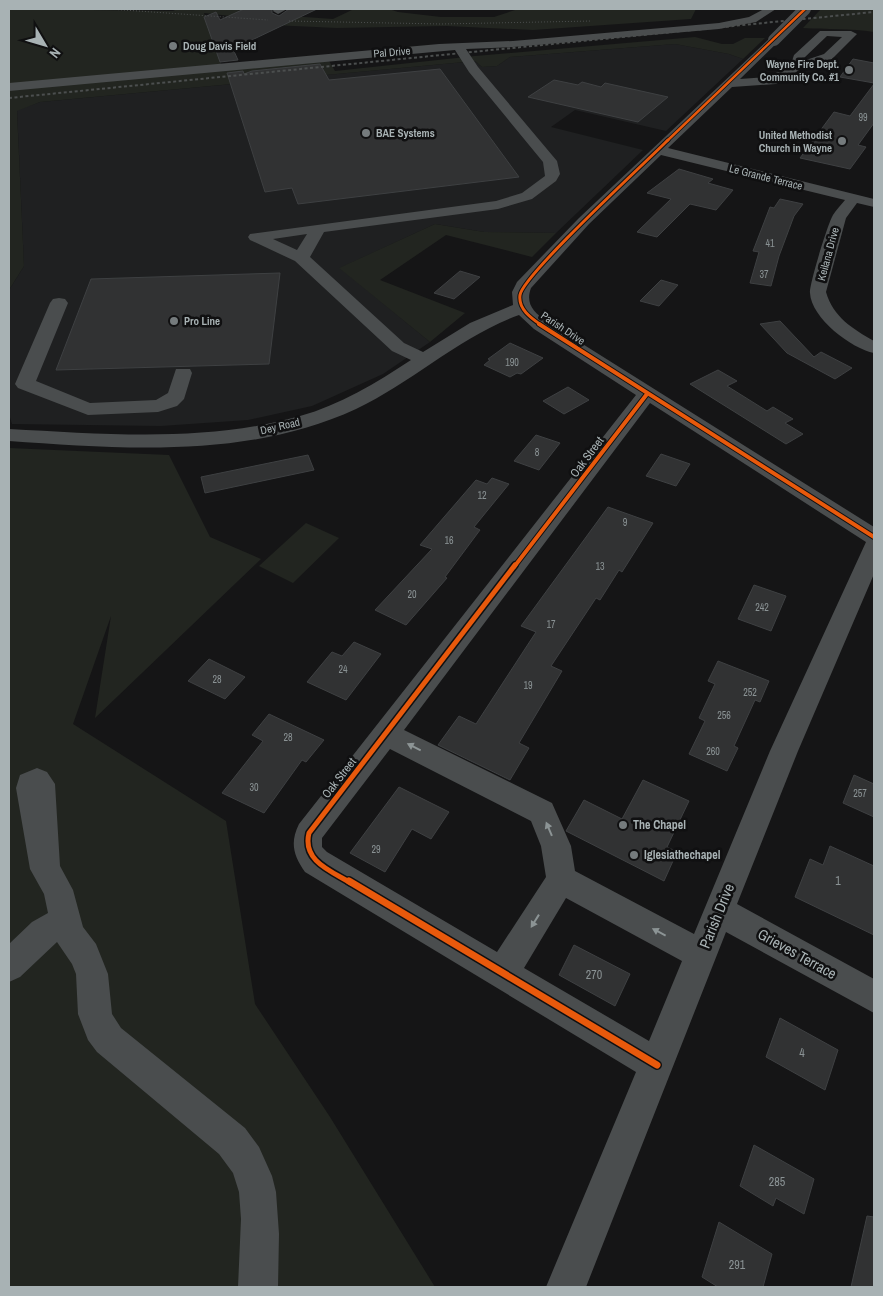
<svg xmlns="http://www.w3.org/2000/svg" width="883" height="1296" font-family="'Archivo Narrow',sans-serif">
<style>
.built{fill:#1f2021}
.green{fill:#222520}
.building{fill:#313233;stroke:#3e4042}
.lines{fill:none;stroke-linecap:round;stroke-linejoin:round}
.path{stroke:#4b4e4e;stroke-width:1;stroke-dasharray:1 2;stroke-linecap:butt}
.minor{fill:#4a4d4e;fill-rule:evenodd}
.rail{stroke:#4b4e4e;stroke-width:2;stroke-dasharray:3 2.5;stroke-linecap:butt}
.minor-bridge{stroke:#4a4d4e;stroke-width:12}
.cycleway-far4-casing{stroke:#101011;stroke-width:4}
.cycleway-far3-casing{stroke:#101011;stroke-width:5}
.cycleway-far2-casing{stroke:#101011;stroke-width:6}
.cycleway-far1-casing{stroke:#101011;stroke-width:8}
.cycleway-casing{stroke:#101011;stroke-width:10}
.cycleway-far4{stroke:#e8590c;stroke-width:2.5}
.cycleway-far3{stroke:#e8590c;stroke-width:3}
.cycleway-far2{stroke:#e8590c;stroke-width:4}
.cycleway-far1{stroke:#e8590c;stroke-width:5}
.cycleway{stroke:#e8590c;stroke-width:7}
.oneway{fill:#8c9495}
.poi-dot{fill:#757b7d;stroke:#101011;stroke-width:2}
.labels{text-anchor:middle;stroke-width:5;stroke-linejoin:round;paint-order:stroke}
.number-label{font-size:10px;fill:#8a9294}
.far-poi-label{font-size:11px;font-weight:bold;fill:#a8b2b4;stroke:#101011;text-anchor:start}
.far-street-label{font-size:11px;fill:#a8b2b4;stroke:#101011}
.street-label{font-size:12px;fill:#a8b2b4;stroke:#101011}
.poi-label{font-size:12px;font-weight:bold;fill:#a8b2b4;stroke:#101011;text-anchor:start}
.near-number-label{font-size:12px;fill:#8a9294}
.near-street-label{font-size:15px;fill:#a8b2b4;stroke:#101011}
</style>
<rect width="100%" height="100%" fill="#151516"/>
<polygon class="built" points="675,44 729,54 743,59 666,131 575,110 551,127 643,150 556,233 484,232 435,224 340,268 430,342 383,374 312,406 248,420 161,426 12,424 9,414 9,290 24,266 17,110 40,102 475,61 482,67 497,66 510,57"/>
<g class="green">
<polygon points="9,9 173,11 177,9 231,9 262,14 333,19 354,9 389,9 398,12 441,17 494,17 518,9 696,9 691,19 533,30 446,26 337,28 272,25 256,19 204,13 221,64 329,61 335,71 475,56 695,37 722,44 733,44 745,38 765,38 743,59 729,54 675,44 510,57 497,66 482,67 475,61 40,102 17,111 24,266 9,290"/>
<path d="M821 9H874V32C850 28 827 30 803 28Z"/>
<polygon points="435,224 484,232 556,233 532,257 446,235 380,280 465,313 430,342 339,268"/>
<polygon points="9,448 169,455 210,537 261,559 95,718 111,616 73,724 226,821 255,1004 330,1117 435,1287 9,1287"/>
<polygon points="306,523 339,538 293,583 259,566"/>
</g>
<g class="building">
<polygon points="244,9 272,9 272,13 279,16 289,9 317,9 233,49 238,60 220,62 204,17 216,12 220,20"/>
<polygon points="853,59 874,63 874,83 840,77"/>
<polygon points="320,64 329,80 440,69 519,177 298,204 292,188 265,192 227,73 243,71 244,74 252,71"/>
<polygon points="554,80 578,85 582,82 601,87 605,83 668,97 638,122 528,97"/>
<polygon points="874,84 874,123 858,145 866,147 850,169 800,158 834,112 850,116"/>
<polygon points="679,169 713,179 708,183 733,190 716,210 690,204 657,237 637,232 671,199 647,193"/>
<polygon points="780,199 803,204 794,216 779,256 771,286 750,283 759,252 753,251 770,207 774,208"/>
<polygon points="460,271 480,277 454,299 434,293"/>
<polygon points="280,273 269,364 56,370 91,279"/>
<polygon points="661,280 678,285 659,306 640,301"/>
<polygon points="780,321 814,357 821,352 852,368 835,379 787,353 760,324"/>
<polygon points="510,343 543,358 521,374 517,373 510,377 484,365 490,360 488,359"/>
<polygon points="718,370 737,381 727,386 767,411 773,407 793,419 785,423 803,434 786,444 690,384"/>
<polygon points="568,387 589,400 564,414 543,401"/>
<polygon points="536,435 560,443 539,470 514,461"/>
<polygon points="661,454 690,464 676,486 646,476"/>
<polygon points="308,455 314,470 205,493 201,477"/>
<polygon points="492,478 509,484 474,527 480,530 445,577 447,578 406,625 375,610 432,549 420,545 476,480 487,484"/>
<polygon points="608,507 653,523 622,572 619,570 600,600 596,598 551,666 562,671 519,743 529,748 510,780 438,745 459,716 476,724 536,632 521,626"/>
<polygon points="754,585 786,596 771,631 738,619"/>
<polygon points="354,642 381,654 346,700 307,682 332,652 342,656"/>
<polygon points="209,659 245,677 225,699 188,681"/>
<polygon points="718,661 769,681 760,702 755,700 734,746 738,748 727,771 689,754 705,721 699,718 715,684 708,681"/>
<polygon points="269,714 324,740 306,762 302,760 264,813 222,793 263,741 252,735"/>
<polygon points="854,775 874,784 874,817 843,803"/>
<polygon points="643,780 689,801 667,847 677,852 664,881 566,831 584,800 622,819"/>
<polygon points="399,787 449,812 431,839 412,829 385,872 350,853"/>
<polygon points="830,846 874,866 874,935 795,897 810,859 823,865"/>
<polygon points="574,945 630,974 615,1006 559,975"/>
<polygon points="780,1018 838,1050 825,1090 766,1057"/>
<polygon points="754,1145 814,1179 804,1214 776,1198 773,1206 740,1186"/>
<polygon points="867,1216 874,1217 874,1287 851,1287"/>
<polygon points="719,1222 772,1254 763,1287 718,1287 702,1277"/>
</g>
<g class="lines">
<g class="path">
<polyline points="109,9 268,20"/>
<polyline points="9,11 10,9"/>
<polyline points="289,21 441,24 592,21"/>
</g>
<g class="minor">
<polygon points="274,9 287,9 278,14 273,11"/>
<path d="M764 9H776L756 22 719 29 513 47 466 49 478 67 557 161 560 174 556 181 532 199 498 209 324 232 310 257 404 343 423 352 470 323 513 305 512 292 517 282 579 218 770 38 774 37 780 40 740 79 769 77 791 64 794 55 820 31H851L857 34 832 59 801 69 776 84 732 87 668 148 874 199V207L857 203 846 218 826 292C833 317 853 329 874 341V353C852 349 811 318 810 293 809 285 828 223 833 215 836 210 841 205 845 200L661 155 589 224 531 288C525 304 534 312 546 321L874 527V574L798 751 737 904 874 979V1013L726 932 586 1287H546L636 1072 305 872C293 855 290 842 299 824L636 395 534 329 519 315C459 337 413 382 356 409 248 459 123 449 9 441V429C105 434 206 443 300 416 340 405 376 383 411 360L392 351 295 261 250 240 248 237 250 234 496 201 522 193 545 176 543 162 469 72 455 50 9 91V83L439 44 513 41 719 23 749 17ZM827 36 842 37 824 54 803 61 804 58ZM307 234 297 250 273 239ZM650 403 866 542 770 751 694 934 575 871 571 846 552 803 404 730ZM390 749 531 821 541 846 546 877 497 952 327 852 322 847V838ZM566 898 682 961 649 1041 524 968Z"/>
<polygon points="59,298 65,299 68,303 36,381 90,403 156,400 168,393 176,369 190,369 192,373 184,399 177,406 158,412 88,415 18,388 15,384 50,303 53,299"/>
<polygon points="37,768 47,772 55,784 60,866 73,890 83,927 96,944 108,974 112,1014 121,1028 245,1128 259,1147 272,1176 276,1192 279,1234 278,1287 238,1287 241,1219 239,1192 233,1173 219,1154 97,1052 88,1040 78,1014 76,974 72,964 57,942 20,977 9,982 9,944 32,922 48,913 44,894 30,869 16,788 20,775"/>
</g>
<polyline class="rail" points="9,98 874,12"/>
<polyline class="minor-bridge" points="774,40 805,9"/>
<g class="cycleway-far4-casing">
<polyline id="cycleway-far4" points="667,141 805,9"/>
</g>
<g class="cycleway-far3-casing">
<path id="cycleway-far3" d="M541 325C531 318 518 309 520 295 523 275 646 162 668 140"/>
</g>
<g class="cycleway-far2-casing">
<g id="cycleway-far2">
<polyline points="539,324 874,537"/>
<polyline points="514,567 647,394"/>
</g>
</g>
<g class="cycleway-far1-casing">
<path id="cycleway-far1" d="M351 883C331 871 302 861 309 833L515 565"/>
</g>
<g class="cycleway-casing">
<polyline id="cycleway" points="349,881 657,1065"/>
</g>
<use href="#cycleway-far4" class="cycleway-far4"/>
<use href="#cycleway-far3" class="cycleway-far3"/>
<use href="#cycleway-far2" class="cycleway-far2"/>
<use href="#cycleway-far1" class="cycleway-far1"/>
<use href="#cycleway" class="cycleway"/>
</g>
<defs><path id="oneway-solid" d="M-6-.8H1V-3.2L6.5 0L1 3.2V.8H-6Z" transform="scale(1.25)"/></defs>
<g class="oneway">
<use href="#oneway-solid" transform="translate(414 747) rotate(-153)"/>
<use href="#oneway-solid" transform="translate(549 829) rotate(-113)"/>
<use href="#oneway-solid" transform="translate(535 921) rotate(122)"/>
<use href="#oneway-solid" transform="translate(659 932) rotate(-152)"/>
</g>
<g class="poi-dot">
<circle cx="173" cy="46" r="5"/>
<circle cx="849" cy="70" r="5"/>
<circle cx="366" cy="133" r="5"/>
<circle cx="842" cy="141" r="5"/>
<circle cx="174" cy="321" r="5"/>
<circle cx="623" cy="825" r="5"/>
<circle cx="634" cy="855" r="5"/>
</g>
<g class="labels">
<g class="number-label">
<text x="863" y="121">99</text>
<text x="770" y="247">41</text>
<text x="764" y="278">37</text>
<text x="512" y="366">190</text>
<text x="537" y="456">8</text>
<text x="482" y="499">12</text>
<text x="625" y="526">9</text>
<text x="449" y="544">16</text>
<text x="600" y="570">13</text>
<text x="412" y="598">20</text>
<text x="762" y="611">242</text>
<text x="551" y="628">17</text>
<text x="343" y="673">24</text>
<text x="217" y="683">28</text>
<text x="528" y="689">19</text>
<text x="750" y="696">252</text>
<text x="724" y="719">256</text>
<text x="288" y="741">28</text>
<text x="713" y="755">260</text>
<text x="254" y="791">30</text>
<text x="860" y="797">257</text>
<text x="376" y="853">29</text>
</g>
<g class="far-poi-label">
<text x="183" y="50">Doug Davis Field</text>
<text x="839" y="68" text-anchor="end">Wayne Fire Dept.<tspan x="839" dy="13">Community Co. #1</tspan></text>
<text x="376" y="137">BAE Systems</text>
<text x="832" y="139" text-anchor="end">United Methodist<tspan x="832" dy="13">Church in Wayne</tspan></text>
<text x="184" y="325">Pro Line</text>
</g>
<g class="far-street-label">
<text transform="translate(392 52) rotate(-5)" y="4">Pal Drive</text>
<text transform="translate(766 177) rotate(14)" y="4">Le Grande Terrace</text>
<text transform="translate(828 254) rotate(-75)" y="4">Keilana Drive</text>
<text transform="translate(563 328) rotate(34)" y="4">Parish Drive</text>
<text transform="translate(280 426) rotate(-13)" y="4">Dey Road</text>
</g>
<g class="street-label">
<text transform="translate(587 457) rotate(-53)" y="4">Oak Street</text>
<text transform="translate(339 778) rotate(-52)" y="4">Oak Street</text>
</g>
<g class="poi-label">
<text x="633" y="829">The Chapel</text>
<text x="644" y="859">Iglesiathechapel</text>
</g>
<g class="near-number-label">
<text x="838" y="885">1</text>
<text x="594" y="979">270</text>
<text x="802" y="1057">4</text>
<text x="777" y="1186">285</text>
<text x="737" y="1269">291</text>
</g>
<g class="near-street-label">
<text transform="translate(717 916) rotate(-68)" y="5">Parish Drive</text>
<text transform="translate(797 954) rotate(29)" y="5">Grieves Terrace</text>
</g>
</g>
<rect width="883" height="1296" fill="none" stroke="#a8b2b4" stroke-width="20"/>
<g transform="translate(45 45) rotate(128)" stroke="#101011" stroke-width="4" paint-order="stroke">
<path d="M0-4L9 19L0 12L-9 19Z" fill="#a8b2b4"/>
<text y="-8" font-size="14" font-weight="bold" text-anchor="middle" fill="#a8b2b4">N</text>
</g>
</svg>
